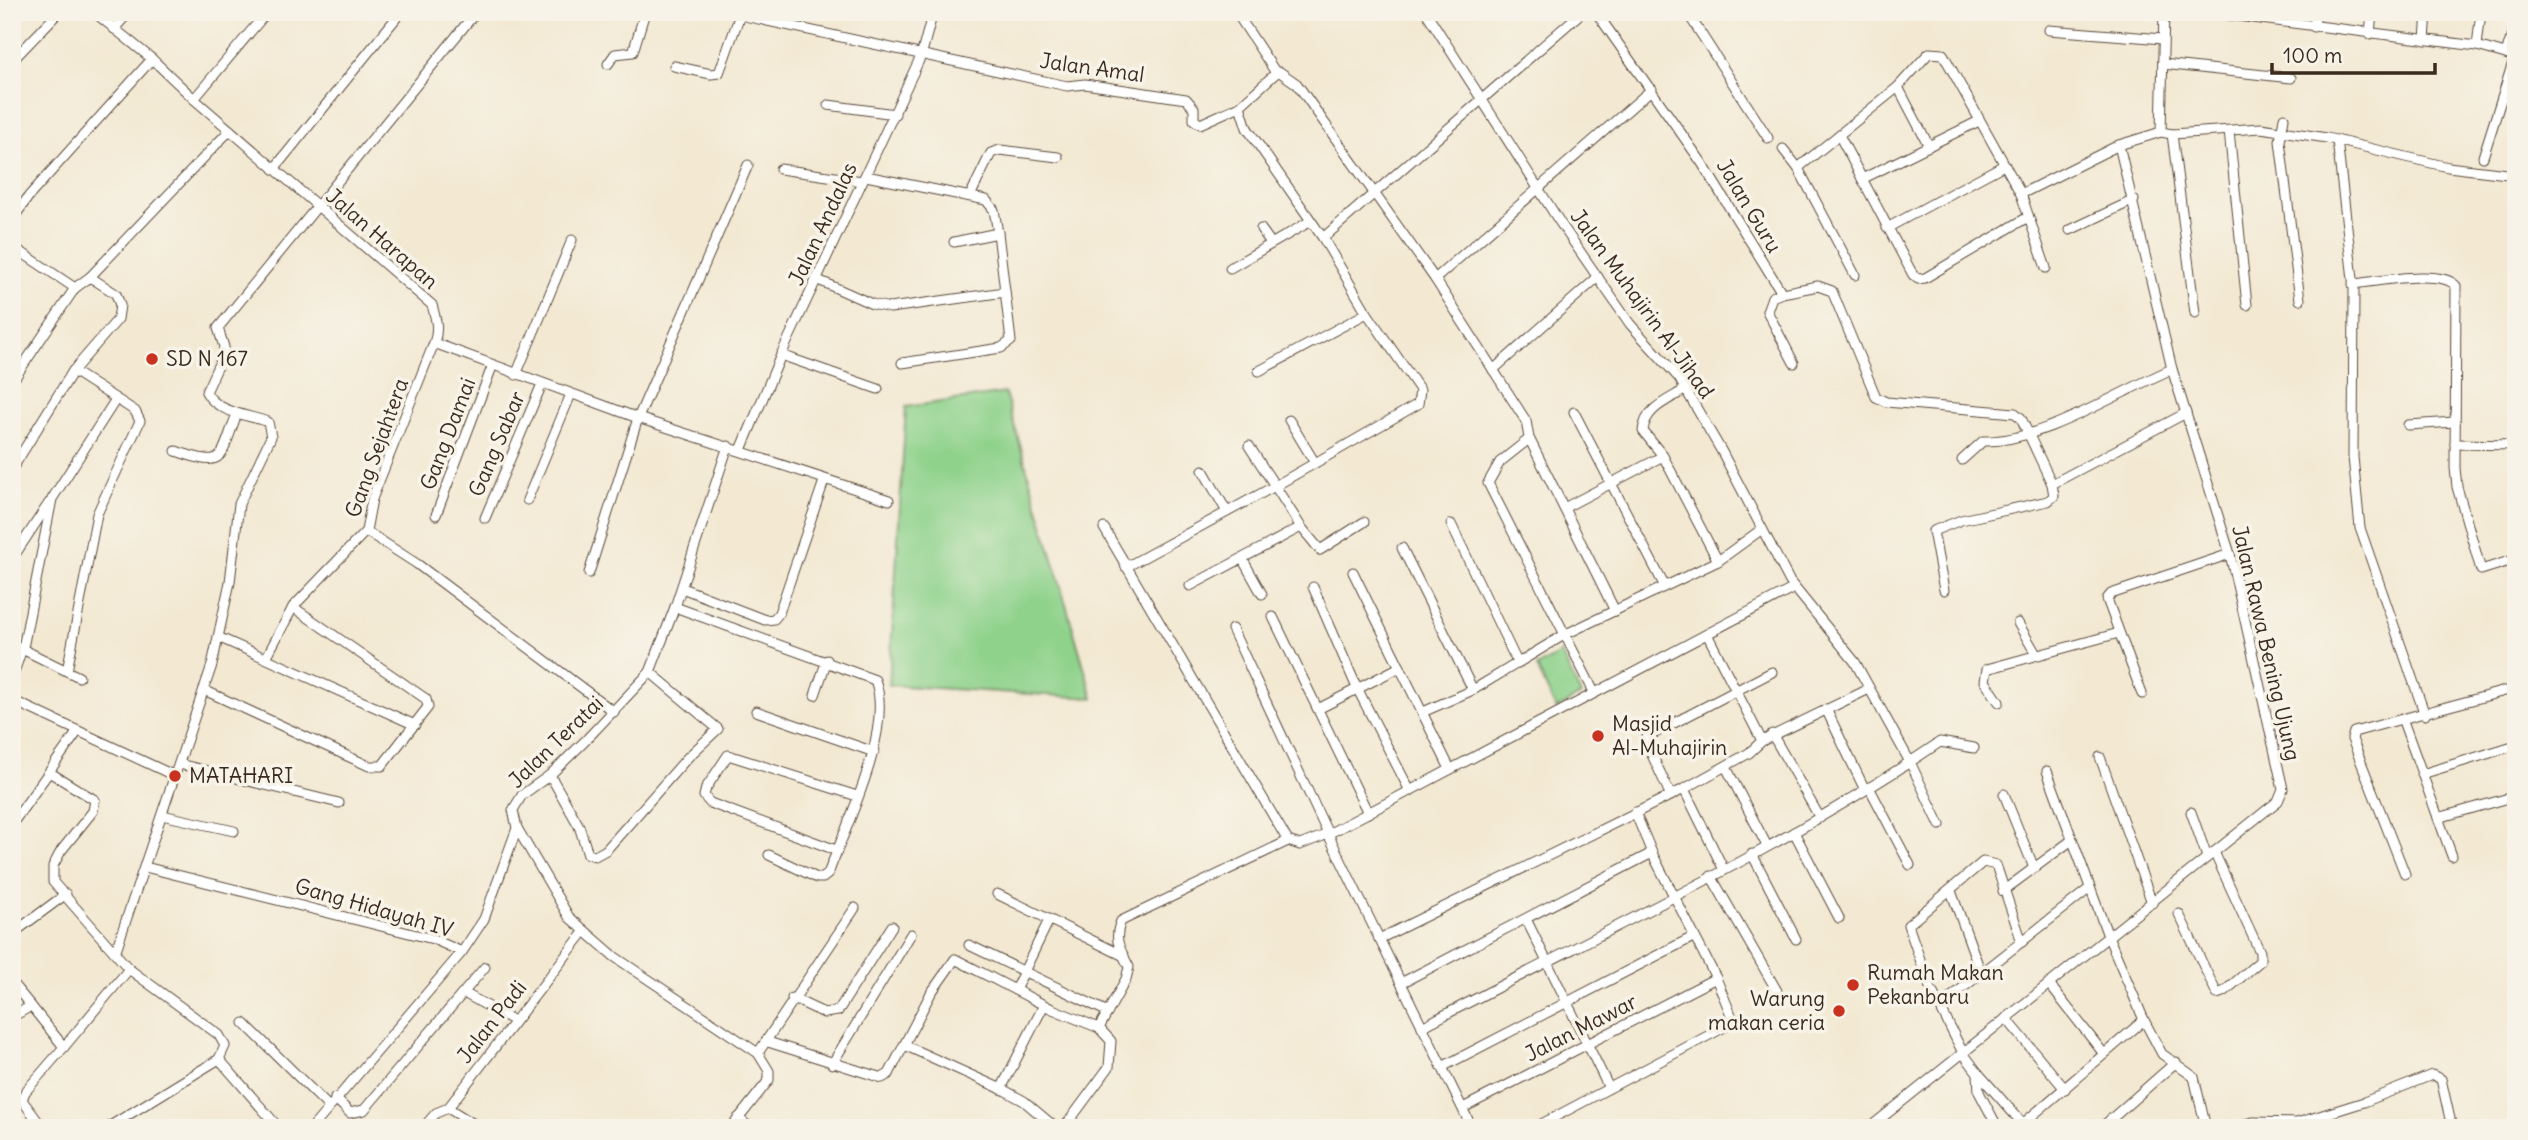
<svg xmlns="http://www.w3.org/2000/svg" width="2528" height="1140" font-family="Delius,sans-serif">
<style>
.green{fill:#8ed28b;stroke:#647e54;stroke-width:2}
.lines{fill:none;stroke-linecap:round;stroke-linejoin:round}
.minor-casing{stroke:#574739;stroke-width:11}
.minor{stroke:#fff;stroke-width:9}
.poi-dot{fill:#c8321e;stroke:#f7f3e8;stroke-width:2.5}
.labels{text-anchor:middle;stroke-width:7;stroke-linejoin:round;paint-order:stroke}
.street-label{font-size:21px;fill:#3b2a1e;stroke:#f7f3e8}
.poi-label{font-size:21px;fill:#3b2a1e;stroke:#f7f3e8;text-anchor:start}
</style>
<rect width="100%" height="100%" fill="#f7f3e8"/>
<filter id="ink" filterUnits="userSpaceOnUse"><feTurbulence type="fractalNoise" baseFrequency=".0143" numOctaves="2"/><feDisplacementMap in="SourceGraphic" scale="14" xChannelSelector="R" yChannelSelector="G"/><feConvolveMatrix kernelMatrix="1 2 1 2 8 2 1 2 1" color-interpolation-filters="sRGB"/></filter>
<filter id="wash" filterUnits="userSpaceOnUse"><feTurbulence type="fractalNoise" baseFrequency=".00686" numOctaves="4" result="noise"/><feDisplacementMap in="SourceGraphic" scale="28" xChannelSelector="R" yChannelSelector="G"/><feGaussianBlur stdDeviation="1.57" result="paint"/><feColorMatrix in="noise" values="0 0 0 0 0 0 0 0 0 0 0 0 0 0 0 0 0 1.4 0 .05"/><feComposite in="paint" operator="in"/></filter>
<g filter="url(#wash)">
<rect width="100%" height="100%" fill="#f3e9d3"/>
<g class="green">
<polygon points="1005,393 1093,698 889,685 906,407"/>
<polygon points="1561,653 1581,695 1556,709 1537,667"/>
</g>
</g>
<g filter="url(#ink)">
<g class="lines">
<g class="minor-casing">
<g id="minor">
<path d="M94 12 152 59 194 99 432 305C436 319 439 329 434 343L372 499 366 531 293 607 266 658"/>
<polyline points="726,12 1067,86 1085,84 1186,99 1194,108 1194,120 1200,124 1240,106"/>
<polyline points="1426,12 1559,221 1630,324 1679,378 1722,452 1790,582 1855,662 1910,762 1940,825"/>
<polyline points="1596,12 1702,163 1782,293 1818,286 1832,291 1876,397 1886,402 2015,413 2021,418 2052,484 2054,496 2048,501 1961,520 1933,531 1944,590"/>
<polyline points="1687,12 1768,138"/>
<polyline points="2205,12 2477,46 2516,57"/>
<polyline points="2314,27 2316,12"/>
<polyline points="114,29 129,12"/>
<polyline points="2049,30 2163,39"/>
<polyline points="2370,34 2372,12"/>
<polyline points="2425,40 2427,12"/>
<polyline points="2477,46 2481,12"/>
<polyline points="2506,54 2516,22"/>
<polyline points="12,61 59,12"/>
<polyline points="608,64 615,54 633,52 645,12"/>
<polyline points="2163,64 2291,78"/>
<polyline points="674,66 711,74 719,73 741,12"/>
<polyline points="1276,73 1280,72 1297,84 1435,279 1652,89"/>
<polyline points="1898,87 1929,146"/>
<polyline points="194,99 267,12"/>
<polyline points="828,105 895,114"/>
<polyline points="2284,118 2280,141 2300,300"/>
<polyline points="2229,131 2247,305"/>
<polyline points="2161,132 2172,134 2261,128 2327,138 2448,167 2516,175"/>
<polyline points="2172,134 2195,313"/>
<polyline points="1839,135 1913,275 1918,279 1925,278 2028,217"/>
<polyline points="2337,140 2354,288 2353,457 2360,528 2425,715"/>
<polyline points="1783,149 1798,168 1898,87 1929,53 1943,54 2021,194 2119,145"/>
<polyline points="2483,157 2515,56"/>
<polyline points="1798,168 1855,275"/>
<polyline points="274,169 401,12"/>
<polyline points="780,169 862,181"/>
<polyline points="866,176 986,200 994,210 998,233 1011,341 1001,348 902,363"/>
<polyline points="1862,179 1979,121"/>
<polyline points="2021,194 2046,268"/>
<polyline points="970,196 991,153 1000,150 1058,157"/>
<polyline points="12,220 29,196 152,59"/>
<polyline points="1887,228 2004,165"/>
<polyline points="1261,229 1271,243"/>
<polyline points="2070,230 2134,200"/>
<polyline points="1323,238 1582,12"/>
<polyline points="954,242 998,233"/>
<polyline points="12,246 75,288"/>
<polyline points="1230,268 1309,222"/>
<polyline points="816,279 872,304 890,308 1005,292"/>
<polyline points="1435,279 1526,421 1529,438 1615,611"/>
<path d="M2353 284C2375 282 2442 268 2456 286L2455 468 2457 487 2481 570 2516 559"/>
<polyline points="1782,293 1772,297 1767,311 1794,363"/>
<polyline points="434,343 638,418 889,500"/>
<polyline points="781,355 878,389"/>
<polyline points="1493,370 1598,277"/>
<polyline points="1259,371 1367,313"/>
<polyline points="516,375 572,240"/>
<polyline points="12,382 75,288 90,277 230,130"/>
<path d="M1686 389C1667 401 1645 408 1643 431L1663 456 1718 561"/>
<polyline points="1574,412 1664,585"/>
<polyline points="1289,420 1315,463"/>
<polyline points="2408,425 2455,422"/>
<polyline points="1529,439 1500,462 1488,483 1594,692"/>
<polyline points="2455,444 2516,445"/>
<polyline points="728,446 675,607 650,672 584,742 550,775 522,795 513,810 517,828 569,917 615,957 758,1053 769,1071 769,1080 731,1128"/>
<polyline points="741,450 781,355 921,56 933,12"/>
<path d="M176 451C227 469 219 459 237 414"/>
<path d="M1962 460 1983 441C2040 443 2118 392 2172 369"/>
<polyline points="12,469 73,371 118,319 120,305 116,294 90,277"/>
<polyline points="1203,470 1227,512"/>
<polyline points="2052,484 2186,413"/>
<polyline points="527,500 571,394"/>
<polyline points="1564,508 1663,456"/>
<polyline points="436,515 492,367"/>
<polyline points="485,518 542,384"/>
<polyline points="1451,524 1518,664"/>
<polyline points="1301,527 1320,550 1364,522"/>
<polyline points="1104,528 1288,841 1300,845 1328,834 1794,588"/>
<polyline points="366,531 417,564 614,712"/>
<polyline points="1402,548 1473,690"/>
<polyline points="12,559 49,503"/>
<polyline points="1243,560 1262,594"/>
<polyline points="1126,567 1275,486 1249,446"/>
<polyline points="1353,572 1450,769"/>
<polyline points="589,573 638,418 748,165"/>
<polyline points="1190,586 1301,527 1275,486 1418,404 1420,390 1367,313 1323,238 1247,128 1240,106 1276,73 1236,12"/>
<polyline points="1313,587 1357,688 1410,791"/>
<polyline points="682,588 765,620 774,619 779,613 824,481"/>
<path d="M675 607 875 680C894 730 846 825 828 874L823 878H817L769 855"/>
<polyline points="1273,617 1368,813"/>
<polyline points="2018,623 2036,654"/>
<polyline points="1232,629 1328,834 1472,1128"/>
<polyline points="1707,634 1762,741 1869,689"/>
<polyline points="218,637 415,725"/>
<polyline points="12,644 79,677"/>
<polyline points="67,671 97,514 140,421 135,411 73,371"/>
<polyline points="12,678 24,643 52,499 116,399"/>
<polyline points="204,690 369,766 382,766 428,707 426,699 293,607"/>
<polyline points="2142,694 2107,599 2111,594 2230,554"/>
<polyline points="815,695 827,660"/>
<polyline points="12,700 175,776"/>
<polyline points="1999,702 1985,681 1987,669 2119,633"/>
<polyline points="1318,709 1400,667"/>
<polyline points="1826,709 1865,790"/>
<polyline points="756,711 874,752"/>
<polyline points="1423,712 1473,690 1564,635 1718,561 1762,529"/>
<polyline points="2403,721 2452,856"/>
<polyline points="1772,734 1820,818"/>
<polyline points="2100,757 2152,903"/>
<polyline points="179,764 339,803"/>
<polyline points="1726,767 1767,846"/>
<polyline points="2047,771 2108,936 2144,1020 2162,1054 2194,1077 2206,1128"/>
<polyline points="49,772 95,800 93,811 61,851 53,866 53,882 129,969 219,1035 225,1046 219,1059 107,1128"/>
<polyline points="2422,774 2516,745"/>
<polyline points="550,775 579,826 588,854 595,856 606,850 688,757 718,729 650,672"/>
<polyline points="1869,787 1910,865"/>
<polyline points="1684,789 1749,753 1762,741"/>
<polyline points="2004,794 2034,868"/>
<polyline points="1671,796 1647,744 1647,737 1772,672"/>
<polyline points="2191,812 2207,857"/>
<polyline points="162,815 234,831"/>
<polyline points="2438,818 2516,796"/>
<polyline points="12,824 78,731"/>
<polyline points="1794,832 1839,918"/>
<polyline points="836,850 710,803 704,796 706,788 728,755 857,796"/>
<polyline points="1752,854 1796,939"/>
<polyline points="145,867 433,939 462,952 484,919 517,828"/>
<polyline points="2405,874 2352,739 2354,732 2516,688"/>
<polyline points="1711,876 1777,991"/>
<polyline points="1951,891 1981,973"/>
<polyline points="2003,891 2072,840"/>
<polyline points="997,894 1124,956"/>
<polyline points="2179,914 2217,994 2225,991 2260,961 2260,952 2214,852"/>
<polyline points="1526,919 1609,1088"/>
<polyline points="12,934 66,894"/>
<polyline points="1379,939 1684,789 1724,870"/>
<polyline points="969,945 1108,1012"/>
<path d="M116 950 212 665 230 582 239 504 271 437 268 422C249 415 217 413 206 392L223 355 224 347 218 328 476 12"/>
<polyline points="12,983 31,1006"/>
<polyline points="1401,983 1652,853"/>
<polyline points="2049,984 2104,1054"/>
<polyline points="1015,990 1049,920"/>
<polyline points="464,993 514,1021"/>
<polyline points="792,998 824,1013 838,1011 892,926"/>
<polyline points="1941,1005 2090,888"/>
<polyline points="12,1017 31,1006 64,1047 129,969"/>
<polyline points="2006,1018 2065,1089"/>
<polyline points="244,1023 328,1106"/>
<path d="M1422 1027C1596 934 1777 853 1940 742L1974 748"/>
<path d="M1099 1028 1126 979 1129 967C1120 949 1113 940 1121 921L1288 841"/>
<polyline points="768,1042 882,1078 889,1074 931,993 955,959 1050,1008 1099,1028 1111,1041 1109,1067 1064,1128"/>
<polyline points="904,1045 1004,1090 1024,1101 1056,1128"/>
<polyline points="758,1053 855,908"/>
<polyline points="219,1059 279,1128"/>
<polyline points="832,1064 911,934"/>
<polyline points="1442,1067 1693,937"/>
<polyline points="1978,1073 2023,1124"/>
<polyline points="1001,1089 1044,1005"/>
<polyline points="335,1098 350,1113 364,1110 485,967"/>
<polyline points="448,1108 480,1128"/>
<polyline points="1463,1108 1716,978"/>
<polyline points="738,1118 751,1128"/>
<polyline points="43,1128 22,1100 25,1092 64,1047"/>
<polyline points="312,1128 462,952"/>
<polyline points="423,1128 436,1113 448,1108 584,932"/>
<polyline points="1534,1128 1734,1022 1716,978 1652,853 1635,812"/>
<polyline points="1869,1128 2278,801 2283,789 2230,554 2172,369 2119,145 2161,132 2164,12"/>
<polyline points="1998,1128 1979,1092 1978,1073 1963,1053 1929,985 1908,925 1983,862 1996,865 2022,942"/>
<polyline points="2018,1128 2144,1020"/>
<polyline points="2101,1128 2176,1062"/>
<polyline points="2237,1128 2253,1122 2297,1123 2364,1102 2432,1075 2441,1079 2452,1128"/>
</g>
</g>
<use href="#minor" class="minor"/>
</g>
</g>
<g class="poi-dot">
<circle cx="152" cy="359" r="7"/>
<circle cx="1598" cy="736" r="7"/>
<circle cx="175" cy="776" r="7"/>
<circle cx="1853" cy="985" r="7"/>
<circle cx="1839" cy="1011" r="7"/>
</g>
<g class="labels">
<g class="street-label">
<text transform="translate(1092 68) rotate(8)" y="7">Jalan Amal</text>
<text transform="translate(1749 206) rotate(59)" y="7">Jalan Guru</text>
<text transform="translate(823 224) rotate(-65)" y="7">Jalan Andalas</text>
<text transform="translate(382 239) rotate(41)" y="7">Jalan Harapan</text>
<text transform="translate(1642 304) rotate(54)" y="7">Jalan Muhajirin Al-Jihad</text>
<text transform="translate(448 434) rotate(-69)" y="7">Gang Damai</text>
<text transform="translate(497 444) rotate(-67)" y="7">Gang Sabar</text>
<text transform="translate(377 448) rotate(-70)" y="7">Gang Sejahtera</text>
<text transform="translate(2266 643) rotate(77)" y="7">Jalan Rawa Bening Ujung</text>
<text transform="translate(556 742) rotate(-44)" y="7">Jalan Teratai</text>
<text transform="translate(374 908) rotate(16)" y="7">Gang Hidayah IV</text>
<text transform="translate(492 1022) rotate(-52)" y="7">Jalan Padi</text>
<text transform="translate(1581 1028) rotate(-27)" y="7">Jalan Mawar</text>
</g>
<g class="poi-label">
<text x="166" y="366">SD N 167</text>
<text x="1612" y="731">Masjid<tspan x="1612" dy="24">Al-Muhajirin</tspan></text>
<text x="189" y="783">MATAHARI</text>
<text x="1867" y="980">Rumah Makan<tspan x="1867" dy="24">Pekanbaru</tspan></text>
<text x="1825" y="1006" text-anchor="end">Warung<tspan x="1825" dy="24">makan ceria</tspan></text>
</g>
</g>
<rect width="2528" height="1140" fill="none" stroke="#f7f3e8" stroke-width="42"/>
<path d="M2272 63v10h163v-10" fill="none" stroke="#3b2a1e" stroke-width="3.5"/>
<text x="2283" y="63" font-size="21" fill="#3b2a1e" stroke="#f7f3e8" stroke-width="5" paint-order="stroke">100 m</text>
</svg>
